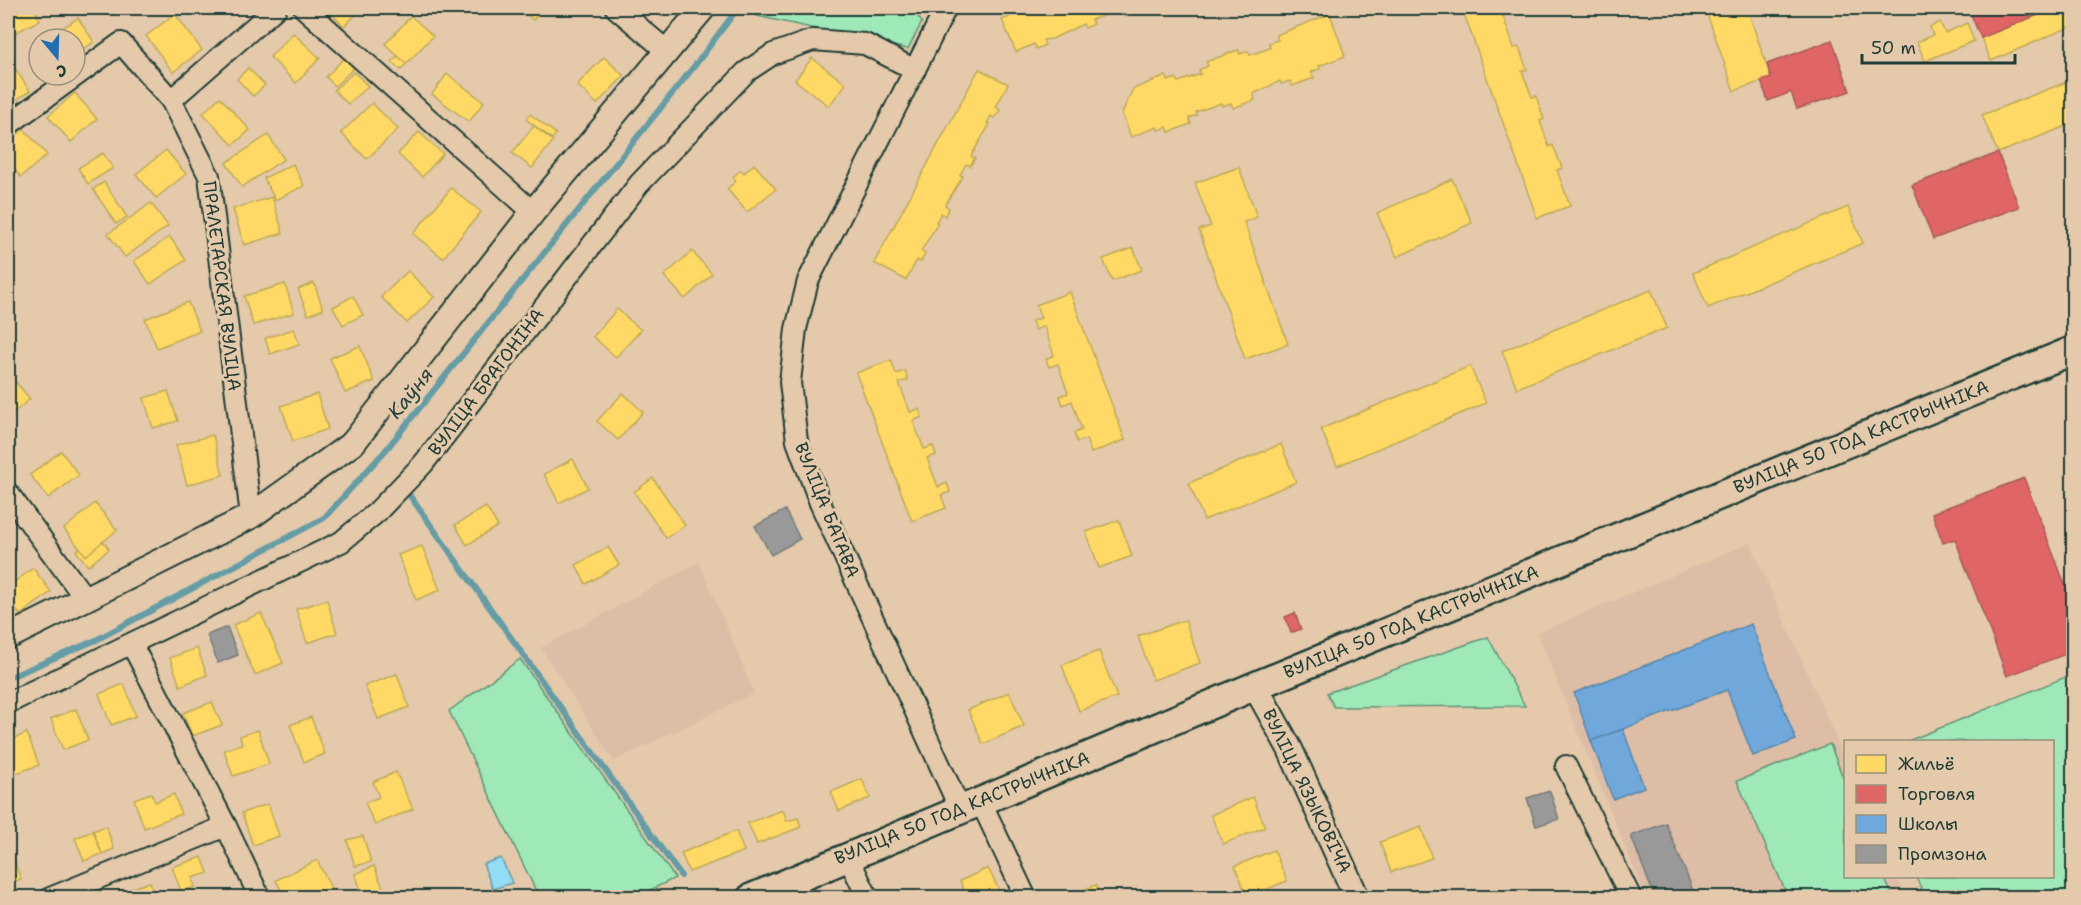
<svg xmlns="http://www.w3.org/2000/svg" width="2081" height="905" font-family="'Shantell Sans',sans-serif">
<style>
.built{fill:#ddbda5}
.green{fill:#9fe9b8;stroke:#5f9376;stroke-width:1.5}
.water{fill:#93ddf4;stroke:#659da7;stroke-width:1.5}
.homes{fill:#ffd966;stroke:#bcaa57;stroke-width:1.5}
.shops{fill:#e06666;stroke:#a65a57;stroke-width:1.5}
.schools{fill:#6fa8dc;stroke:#5788aa;stroke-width:1.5}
.industry{fill:#999;stroke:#747d7b;stroke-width:1.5}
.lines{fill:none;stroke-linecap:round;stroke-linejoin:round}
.stream{stroke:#659da7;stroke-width:6}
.minor-casing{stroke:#1f3d34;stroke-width:24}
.tertiary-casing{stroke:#1f3d34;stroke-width:28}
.secondary-casing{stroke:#1f3d34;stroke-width:32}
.minor{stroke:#e4c9ab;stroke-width:20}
.tertiary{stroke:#e4c9ab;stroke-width:24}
.secondary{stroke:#e4c9ab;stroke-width:27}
.labels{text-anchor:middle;stroke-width:6;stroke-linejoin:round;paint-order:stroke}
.street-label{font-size:18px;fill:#1f3d34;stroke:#e4c9ab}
.water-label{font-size:20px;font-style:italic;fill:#25453e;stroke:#e4c9ab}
</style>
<rect width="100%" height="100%" fill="#e4c9ab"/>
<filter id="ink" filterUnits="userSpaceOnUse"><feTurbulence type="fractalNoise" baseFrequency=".0167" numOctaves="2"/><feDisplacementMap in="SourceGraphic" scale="12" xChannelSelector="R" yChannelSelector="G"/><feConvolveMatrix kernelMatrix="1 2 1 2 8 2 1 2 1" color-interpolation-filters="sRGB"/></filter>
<g filter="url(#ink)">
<g class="built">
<polygon points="1750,543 1845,759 1846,876 1897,877 1907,897 1646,897 1537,633"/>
<polygon points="699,562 754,693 614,761 541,648"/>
</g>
<g class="green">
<polygon points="763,8 911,8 922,22 908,49 757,16"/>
<polygon points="1488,637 1525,706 1334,707 1327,693"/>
<polygon points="520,659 675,878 636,897 539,897 449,711"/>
<polygon points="2073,674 2073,897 1925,897 1916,877 2052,876 2052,742 1908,741"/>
<polygon points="1830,744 1845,783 1846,876 1884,877 1893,897 1788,897 1737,781"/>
</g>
<polygon class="water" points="501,858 512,883 493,889 483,864"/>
<g class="homes">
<polygon points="8,8 34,8 40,20 11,35 8,29"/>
<polygon points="326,8 363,8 344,26"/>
<polygon points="520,8 545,8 533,20"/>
<polygon points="1031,8 1122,8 1123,9 1091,20 1093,24 1085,28 1083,24 1052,39 1043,40 1045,45 1036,49 1034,44 1016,52 1002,20"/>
<polygon points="1462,8 1505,8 1507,14 1503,16 1514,48 1519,47 1527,70 1522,71 1532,97 1536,96 1544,119 1540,121 1549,147 1553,145 1562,168 1557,170 1570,206 1537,218"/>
<polygon points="1705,8 1747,8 1771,78 1734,91"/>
<polygon points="2055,8 2069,8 2074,25 1991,61 1981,38"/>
<polygon points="175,14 202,50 173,72 146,36"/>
<polygon points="1330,14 1345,56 1319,66 1320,69 1311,72 1314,78 1292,86 1290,81 1281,84 1280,81 1253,94 1255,100 1233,108 1231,103 1222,106 1221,103 1196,112 1197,115 1189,118 1191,124 1169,132 1167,127 1158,130 1157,127 1131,137 1122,113 1133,89 1166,76 1168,81 1176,78 1178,82 1201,74 1199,70 1208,66 1206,62 1238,50 1240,54 1248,51 1250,55 1270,48 1269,43 1278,40 1276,35"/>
<polygon points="411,16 433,36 406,64 385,44"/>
<polygon points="78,18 94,42 75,54 75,39 55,39 52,35"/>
<polygon points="1940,22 1945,33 1967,23 1974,41 1925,61 1917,42 1933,35 1930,27"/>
<polygon points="293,33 320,58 296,83 270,57"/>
<polygon points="398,56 406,64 401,70 392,62"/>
<polygon points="604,57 624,76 597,104 577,85"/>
<polygon points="344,58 354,68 335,86 326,77"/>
<polygon points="812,58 846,84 829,106 795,80"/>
<polygon points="14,67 30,91 8,105 8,71"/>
<polygon points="248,68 265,85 253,96 237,79"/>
<polygon points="979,69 1008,84 996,107 1000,110 995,118 991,116 987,123 990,124 971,156 975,158 970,166 966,164 960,175 963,176 945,205 949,208 945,216 941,213 936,222 938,223 921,251 925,254 921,262 917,260 906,280 874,263"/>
<polygon points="354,72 368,86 348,104 334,90"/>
<polygon points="447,74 484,102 469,122 432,94"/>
<polygon points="2074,79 2074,123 1998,153 1982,115"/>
<polygon points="75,93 97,119 71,142 48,116"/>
<polygon points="220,97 250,130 233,145 203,113"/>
<polygon points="372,103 398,129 367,159 341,133"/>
<polygon points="530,114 556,134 552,139 526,119"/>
<polygon points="534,126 553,141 532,168 512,153"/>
<polygon points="24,129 47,155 21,177 8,162 8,143"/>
<polygon points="419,132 443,154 422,177 398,154"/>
<polygon points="268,135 284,159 242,187 226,163"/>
<polygon points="166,150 186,174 156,198 136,174"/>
<polygon points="103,153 113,168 88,184 78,168"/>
<polygon points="293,164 304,186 275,200 264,178"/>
<polygon points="754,164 776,189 747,212 727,189 736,181 733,177 741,170 744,173"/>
<polygon points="1239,167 1257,217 1244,222 1288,344 1245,359 1199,230 1211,226 1195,183"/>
<polygon points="1452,179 1472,223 1397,257 1377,213"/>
<polygon points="104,182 127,217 116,224 93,189"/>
<polygon points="451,188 481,212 443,258 413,234"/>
<polygon points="272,197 283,233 244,245 233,209"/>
<polygon points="151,203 168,226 125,257 108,234"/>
<polygon points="1848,207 1863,243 1708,308 1693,273"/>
<polygon points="170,237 186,260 150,284 134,261"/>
<polygon points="1133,248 1142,270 1112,281 1103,259"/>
<polygon points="692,251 712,274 685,299 664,276"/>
<polygon points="408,271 434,297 407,323 381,297"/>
<polygon points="314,283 323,309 308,315 298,289"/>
<polygon points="285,284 294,313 253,325 244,296"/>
<polygon points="1651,290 1667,328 1517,388 1502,351"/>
<polygon points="1070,292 1125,440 1091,453 1086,439 1077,442 1074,433 1082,430 1072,401 1063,405 1060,396 1068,393 1058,364 1049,367 1046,359 1054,355 1044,326 1035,330 1032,321 1041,318 1036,305"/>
<polygon points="353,296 363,315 343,325 333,307"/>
<polygon points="188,302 200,331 157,348 145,319"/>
<polygon points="617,309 641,330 616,357 593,337"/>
<polygon points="294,329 299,344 270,354 265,338"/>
<polygon points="360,346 374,381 345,393 330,358"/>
<polygon points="891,360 896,374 905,371 908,380 899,383 910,412 919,409 922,417 913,421 924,449 933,446 936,455 927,458 938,487 947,483 950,492 941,495 946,508 912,521 856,373"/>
<polygon points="1470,366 1486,403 1337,466 1321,429"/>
<polygon points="8,373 30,399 8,417"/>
<polygon points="168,391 178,421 153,428 144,398"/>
<polygon points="623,393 643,412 618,440 597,421"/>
<polygon points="317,394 328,429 293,441 281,406"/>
<polygon points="213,435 223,475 187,485 176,445"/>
<polygon points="1281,444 1296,482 1204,520 1189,483"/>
<polygon points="61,451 79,475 48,498 30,475"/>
<polygon points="573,459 588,488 559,503 544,474"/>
<polygon points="653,478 685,525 666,538 634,492"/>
<polygon points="95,503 117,530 86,556 64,529"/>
<polygon points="486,507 498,526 467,545 455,525"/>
<polygon points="1119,520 1132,556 1099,568 1086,532"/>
<polygon points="103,541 109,549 88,566 76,551 80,548 86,556"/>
<polygon points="422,546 440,590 416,600 398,555"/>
<polygon points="608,547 619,565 586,584 576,565"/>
<polygon points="33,568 51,592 20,615 8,599 8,587"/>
<polygon points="327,600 337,633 307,643 296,609"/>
<polygon points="261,613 283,663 255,675 233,625"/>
<polygon points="1185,620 1200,663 1153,680 1138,636"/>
<polygon points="197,648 207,675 180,686 170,658"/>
<polygon points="1099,651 1117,697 1079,711 1062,665"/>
<polygon points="397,674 409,707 378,719 365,686"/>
<polygon points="124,684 136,716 111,725 99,694"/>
<polygon points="1009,692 1024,726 983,744 968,710"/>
<polygon points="212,702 222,725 192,736 183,713"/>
<polygon points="76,709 88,740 63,750 51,719"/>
<polygon points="311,717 325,754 304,762 290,725"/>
<polygon points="258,730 269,764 233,776 224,750 242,744 240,736"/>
<polygon points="27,733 39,765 14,774 8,758 8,741"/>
<polygon points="396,772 413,809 375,825 365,803 379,797 373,782"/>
<polygon points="862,779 870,798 839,811 831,792"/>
<polygon points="151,793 155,802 174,794 181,814 144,828 134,799"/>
<polygon points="1253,797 1265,827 1223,844 1211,815"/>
<polygon points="268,804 279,836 253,845 242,813"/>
<polygon points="783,810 787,821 798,818 801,827 757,844 748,823"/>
<polygon points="106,826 114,849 102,854 93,831"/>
<polygon points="1421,827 1432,858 1391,872 1380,842"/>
<polygon points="93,831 102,854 84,861 75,838"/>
<polygon points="736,831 744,851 689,872 681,853"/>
<polygon points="363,836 371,862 355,866 347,840"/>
<polygon points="8,844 21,879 8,884"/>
<polygon points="1274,850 1287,881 1247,897 1235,866"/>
<polygon points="202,857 208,873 192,878 195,887 181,891 172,867"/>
<polygon points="317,860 331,888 311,898 285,898 276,880"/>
<polygon points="374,866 387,898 364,898 355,874"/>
<polygon points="988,868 1000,892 989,898 967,898 960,881"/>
<polygon points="150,882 156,898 122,898 121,892"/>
<polygon points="1096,885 1100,898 1066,898 1065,896"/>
</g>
<g class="shops">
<polygon points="1988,8 2055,8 1981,38 1971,15"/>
<polygon points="1832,40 1850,91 1797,109 1791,92 1768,101 1761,81 1771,78 1767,64"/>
<polygon points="1998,153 2019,207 1933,239 1912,185"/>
<polygon points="2024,478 2074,608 2074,651 2007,676 1955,539 1943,543 1932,513"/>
<polygon points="1295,613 1301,629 1291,633 1285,617"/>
</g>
<g class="schools">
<polygon points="1751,624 1796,740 1753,756 1727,690 1591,741 1574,693"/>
<polygon points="1623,729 1644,787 1613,799 1591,741"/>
</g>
<g class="industry">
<polygon points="785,510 800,539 771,555 755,526"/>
<polygon points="227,627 238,655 218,663 207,635"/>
<polygon points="1550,791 1559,819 1536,826 1527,798"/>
<polygon points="1666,823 1696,898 1655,898 1631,836"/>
</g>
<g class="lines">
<g class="stream">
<polyline points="410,496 681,876"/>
<polyline points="8,678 96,640 324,518 385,451 696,64 738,8"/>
</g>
<g class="minor-casing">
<g id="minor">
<polyline points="304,8 533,212"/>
<polyline points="616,8 668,52"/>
<polyline points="946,8 808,281 796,329 790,382 797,441 820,503 960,809"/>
<polyline points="171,100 276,8"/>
<polyline points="8,125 121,43 171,100 209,176 251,516"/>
<polyline points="8,493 84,597"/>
<polyline points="132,645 226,826 260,898"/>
<polyline points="8,703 341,542 377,512 423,464 639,184 746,72 773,54 813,40 865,44 915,70"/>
<polyline points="1566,766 1631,898"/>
<polyline points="981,802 1026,898"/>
<polyline points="847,855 868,898"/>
<polyline points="50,898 226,826"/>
</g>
</g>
<g class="tertiary-casing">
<g id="tertiary">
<polyline points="8,637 251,516 353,443 533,212 703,8"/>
<polyline points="1255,686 1290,749 1357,898"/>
</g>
</g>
<g class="secondary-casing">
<polyline id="secondary" points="751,898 1255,686 2074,350"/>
</g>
<use href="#minor" class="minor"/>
<use href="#tertiary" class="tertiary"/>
<use href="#secondary" class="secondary"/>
</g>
</g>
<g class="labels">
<g class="street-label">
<text transform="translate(222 286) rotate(83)" y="6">ПРАЛЕТАРСКАЯ ВУЛІЦА</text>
<text transform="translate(486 382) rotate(-53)" y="6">ВУЛІЦА БРАГОНІНА</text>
<text transform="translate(1861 437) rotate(-22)" y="6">ВУЛІЦА 50 ГОД КАСТРЫЧНІКА</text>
<text transform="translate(827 510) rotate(68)" y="6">ВУЛІЦА БАТАВА</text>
<text transform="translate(1411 622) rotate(-22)" y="6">ВУЛІЦА 50 ГОД КАСТРЫЧНІКА</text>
<text transform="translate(1307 791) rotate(64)" y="6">ВУЛІЦА ЯЗЫКОВІЧА</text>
<text transform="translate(962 808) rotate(-22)" y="6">ВУЛІЦА 50 ГОД КАСТРЫЧНІКА</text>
</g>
<g class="water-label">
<text transform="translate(410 393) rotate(-51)" y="7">Каўня</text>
</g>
</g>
<rect width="2081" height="905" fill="none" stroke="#e4c9ab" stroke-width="30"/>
<rect x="15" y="15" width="2051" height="875" fill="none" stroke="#1f3d34" stroke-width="2" filter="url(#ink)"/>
<rect x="1844" y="740" width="210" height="138" fill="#e4c9ab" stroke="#95917b" stroke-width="1.5"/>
<rect x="1856" y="755" width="30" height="18" fill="#ffd966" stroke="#95917b" stroke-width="1.5"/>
<text x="1898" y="770" font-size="18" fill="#1f3d34">Жильё</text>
<rect x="1856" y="785" width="30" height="18" fill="#e06666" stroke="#95917b" stroke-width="1.5"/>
<text x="1898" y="800" font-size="18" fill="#1f3d34">Торговля</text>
<rect x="1856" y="815" width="30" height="18" fill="#6fa8dc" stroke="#95917b" stroke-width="1.5"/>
<text x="1898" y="830" font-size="18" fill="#1f3d34">Школы</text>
<rect x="1856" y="845" width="30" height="18" fill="#999999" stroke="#95917b" stroke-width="1.5"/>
<text x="1898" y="860" font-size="18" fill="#1f3d34">Промзона</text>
<g transform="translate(57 57) rotate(161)"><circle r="28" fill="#e4c9ab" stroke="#95917b" stroke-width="1.5"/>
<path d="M0-4.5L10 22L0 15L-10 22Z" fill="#1f6fb2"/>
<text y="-9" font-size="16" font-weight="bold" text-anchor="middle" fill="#1f3d34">С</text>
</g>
<path d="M1862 54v9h153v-9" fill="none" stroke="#1f3d34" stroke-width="3"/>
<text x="1871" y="54" font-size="18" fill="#1f3d34" stroke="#e4c9ab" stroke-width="4.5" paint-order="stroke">50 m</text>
</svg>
